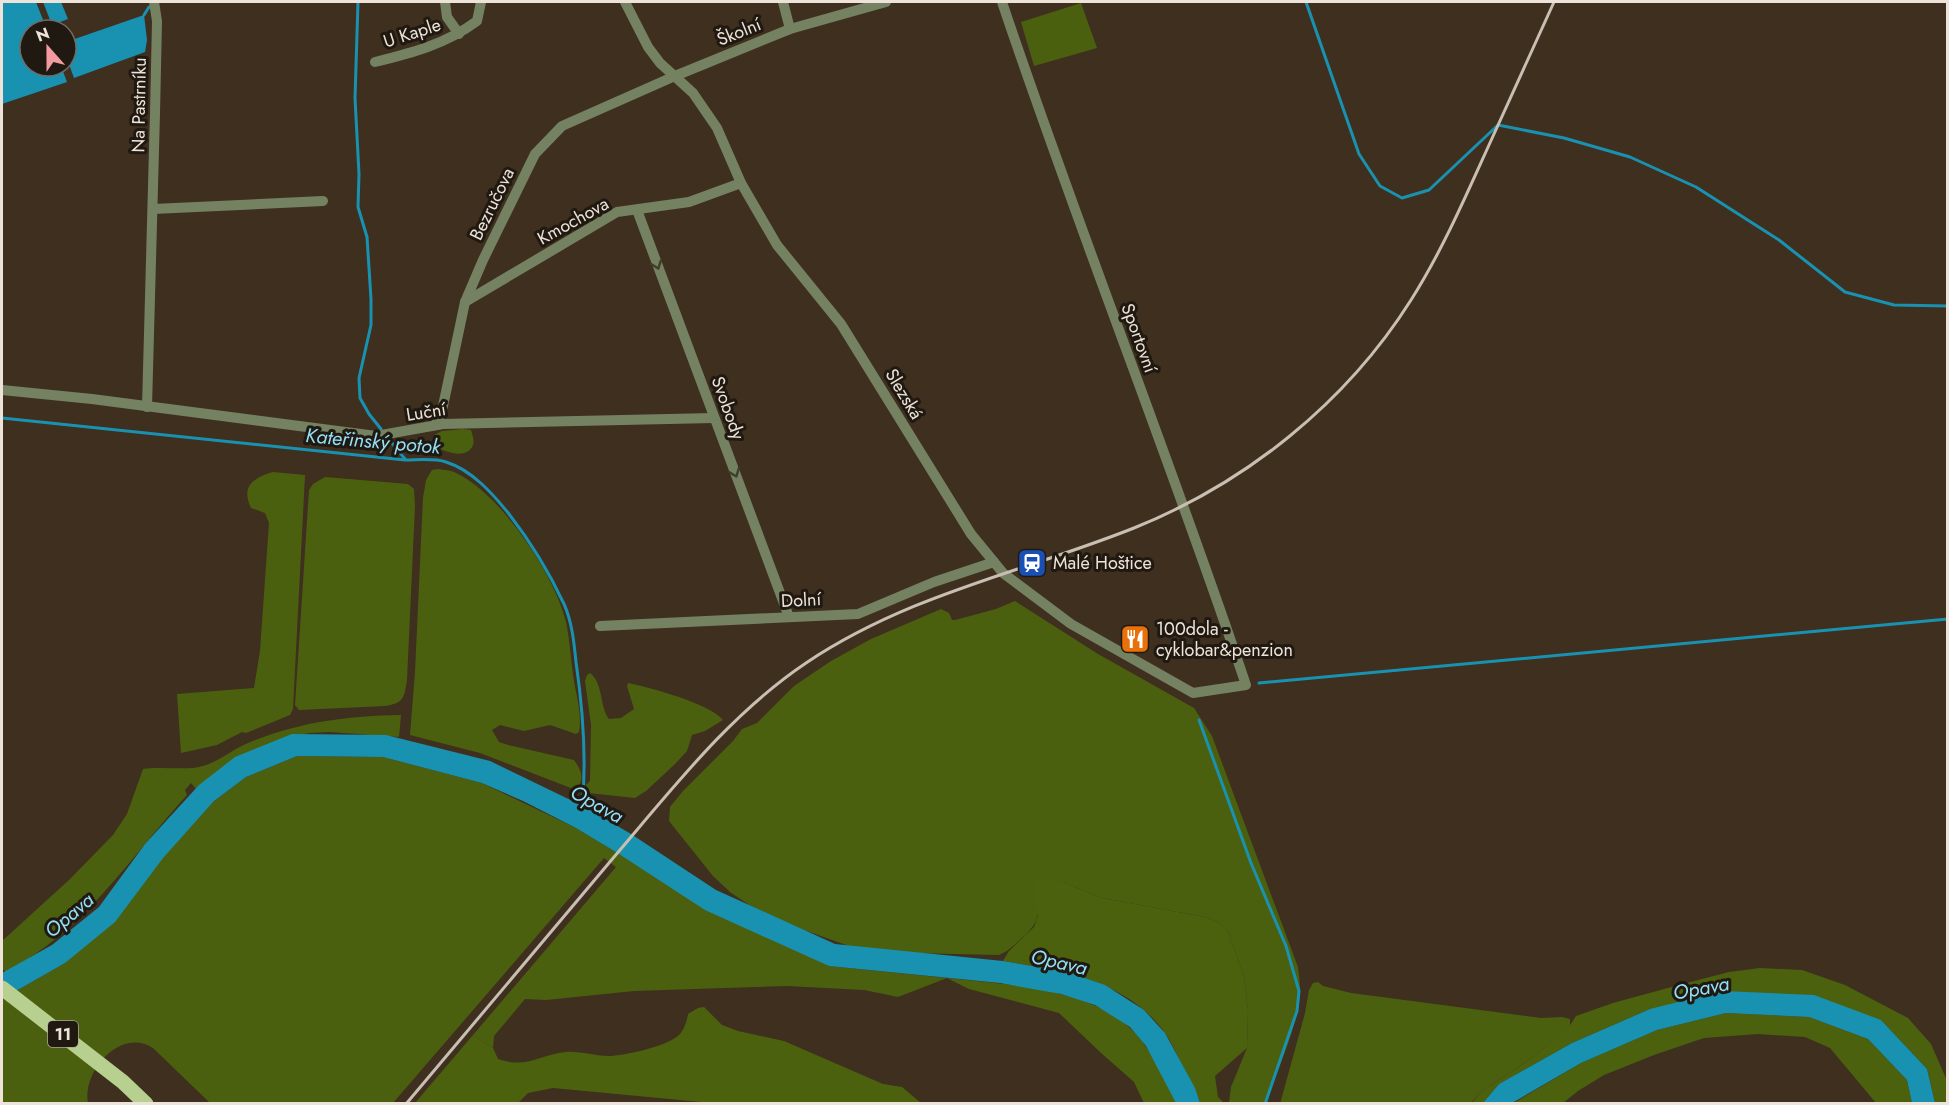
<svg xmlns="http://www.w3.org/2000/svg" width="1949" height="1105" font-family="Jost,sans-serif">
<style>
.green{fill:#4b600f}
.forest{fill:#4c610e}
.water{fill:#1992b1}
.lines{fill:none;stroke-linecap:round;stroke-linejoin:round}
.stream{stroke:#1992b1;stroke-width:3}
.street{stroke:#758262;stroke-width:10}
.primary{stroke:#b7d08f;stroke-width:15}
.rail{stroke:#c9beb2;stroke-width:3}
.oneway{stroke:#3e3e2d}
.labels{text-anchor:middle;stroke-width:6;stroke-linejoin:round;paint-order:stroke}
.shield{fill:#201911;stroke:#b0a69c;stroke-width:1.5}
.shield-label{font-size:16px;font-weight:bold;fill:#ede3d8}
.street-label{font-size:18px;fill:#ede3d8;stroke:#201911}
.poi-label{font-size:18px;fill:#ede3d8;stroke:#201911;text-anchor:start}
.water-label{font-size:20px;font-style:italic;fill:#93dff8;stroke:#201911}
</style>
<rect width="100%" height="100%" fill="#3f2f1f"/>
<g class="green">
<polygon points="1081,3 1097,48 1034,66 1021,22"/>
<path d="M463 429 471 430C472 434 475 441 473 445 467 461 442 451 433 445L434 435 442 431Z"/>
<path d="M438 469C444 470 451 470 456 473 500 493 555 575 566 622 570 641 571 662 574 681 577 699 582 714 579 732L576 734 550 725 524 731 500 725 492 730 499 742 508 745 574 760C582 771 585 779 576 790L480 753 410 735 415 672 423 498 426 480 432 470Z"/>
<path d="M273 472 305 475 293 709 290 715 246 733 242 732 217 745 181 753 177 694 254 688 260 651 269 523 265 513 251 508C241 487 252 478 273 472Z"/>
<path d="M325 477 408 484 414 489 415 506 407 680C404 698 404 703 385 706L299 710 295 705 309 490 313 484Z"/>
<path d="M1015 601 1098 654 1194 708 1212 736 1298 967C1299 975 1300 983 1300 991 1300 1020 1276 1075 1265 1103H1229L1231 1087 1247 1048 1248 1011 1244 977 1228 931 1218 922 1205 917 1102 898 1063 882 1034 887C1040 912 1042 920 1022 938 1014 945 1009 951 999 955L912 953 849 946 804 930 758 911 730 892 713 876 669 821 670 807 683 791 733 741 742 729 757 723 794 686 831 661 871 639 941 609 949 613 952 620H955L996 609Z"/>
<path d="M590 673C604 684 599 706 609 719L621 718 634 709 627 686 628 683C651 688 709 703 723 720L705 731 692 735 687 751 675 764 646 791 635 798 589 793 586 785 590 781 591 725 585 681 587 675Z"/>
<path d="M401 715 399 737 330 732 310 733 289 737 196 789 191 783 185 790 187 795C128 860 86 929 6 972L2 969V941L69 880 113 835 127 814 143 769C162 766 186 771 203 766 218 762 233 749 248 743 298 722 347 716 401 715Z"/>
<path d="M297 756 383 757 482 783 576 828 619 854 829 966 947 978 898 997 864 990 787 986 634 991 546 1000 525 999 494 1036 493 1048 473 1035 616 867 604 858 393 1103H210L153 1048C120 1027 82 1072 88 1103H2V999L65 963 214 801 246 777Z"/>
<polygon points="1318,982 1323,986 1351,993 1541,1018 1562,1017 1570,1019 1570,1025 1568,1030 1532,1058 1481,1092 1471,1103 1280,1104 1305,1013 1309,990 1313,983"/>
</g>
<g class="forest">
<path d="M1047 878 1063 882 1102 898 1205 917 1218 922 1228 931 1244 977 1248 1011 1247 1048 1215 1076 1218 1097 1224 1103H1200C1195 1087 1186 1073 1178 1057 1174 1049 1170 1040 1165 1033 1127 980 1062 971 1003 961L1009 951 1034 927 1038 916 1034 887 1037 879Z"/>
<polygon points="1760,968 1802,970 1845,985 1908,1018 1931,1044 1948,1083 1947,1103 1935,1103 1927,1069 1881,1020 1650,1009 1572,1043 1499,1084 1483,1103 1471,1104 1481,1092 1532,1058 1567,1030 1576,1016 1613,1003 1675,986 1729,972"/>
<path d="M947 978C1003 984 1089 988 1131 1029 1144 1041 1151 1055 1160 1071 1166 1081 1173 1092 1176 1103H1144L1134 1082 1100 1052 1059 1013 969 989Z"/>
<path d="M704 1007 722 1025 738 1031 784 1041 883 1084 902 1087 921 1103 722 1104 553 1088 528 1093 518 1103H415L473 1035 493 1048 498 1059C527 1069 539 1055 566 1052 580 1051 594 1056 608 1056 624 1056 668 1046 679 1035 684 1030 687 1021 688 1014L698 1008Z"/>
<polygon points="1726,1013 1809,1017 1868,1039 1907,1080 1912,1103 1876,1103 1830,1048 1805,1037 1758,1034 1704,1038 1654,1055 1604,1075 1578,1091 1563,1103 1512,1104 1581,1063 1657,1030"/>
</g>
<g class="water">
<polygon points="2,2 36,2 47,30 30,30 30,66 61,66 67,82 2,104"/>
<polygon points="43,2 61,2 68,19 52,25"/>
<polygon points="144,15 147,40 145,52 74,78 66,56 66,42"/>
<polygon points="292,734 386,735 490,761 587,808 631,834 716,890 835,944 1003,961 1067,972 1105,985 1144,1010 1165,1033 1195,1088 1200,1103 1176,1103 1146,1046 1130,1027 1095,1005 1061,994 1000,983 829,966 705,910 619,854 576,828 523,801 482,783 383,757 297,756 246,777 214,801 163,858 115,922 65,963 2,999 2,973 52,945 99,907 145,844 199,785 235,757"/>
<polygon points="1723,991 1814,995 1881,1020 1927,1069 1935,1103 1912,1103 1907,1080 1868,1039 1809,1017 1726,1013 1657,1030 1581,1063 1512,1103 1483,1103 1499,1084 1572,1043 1650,1009"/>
</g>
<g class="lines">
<g class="stream">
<polyline points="358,2 355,98 359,174 358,207 367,237 371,299 371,325 359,378 360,398 369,414 381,429"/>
<polyline points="1306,2 1359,154 1380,186 1402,198 1429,190 1498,125 1564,138 1630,157 1696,187 1779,240 1845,292 1894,305 1948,306"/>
<polyline points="144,15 149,7"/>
<path d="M2 418 405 460C418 460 435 458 446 462 472 470 493 494 509 514 530 541 549 572 564 604 572 622 574 642 576 662 583 710 587 759 582 808"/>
<polyline points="391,442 405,459"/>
<polyline points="1259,683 1948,619"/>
<polyline points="1199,720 1251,863 1286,946 1299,991 1297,1011 1265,1104"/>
</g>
<g class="street">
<polyline points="445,2 447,17 459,34"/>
<path d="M625 2 648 47 660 63 693 93 717 128 741 183 777 245 841 324 971 534 1003 573 1071 624 1193 693 1246 685C1169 456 1079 231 1002 2"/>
<polyline points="783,2 790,29"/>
<path d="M375 62C412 53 446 44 477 21L481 2"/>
<polyline points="153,209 323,201"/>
<polyline points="637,210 789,617"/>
<polyline points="465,302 617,212 689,202 741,183"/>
<polyline points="2,390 92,399 376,436 443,424 714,418"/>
<polyline points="147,407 155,113 157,21 154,2"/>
<polyline points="436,425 443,406 465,302 483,260 535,154 562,126 675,76 790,29 886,2"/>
<polyline points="600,626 858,614 934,582 994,562"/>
</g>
<polyline class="primary" points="2,988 123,1082 146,1104"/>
<path class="rail" d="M406 1104C475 1021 545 939 614 857 673 788 730 714 806 663 909 594 1021 573 1134 528 1246 483 1346 403 1411 300 1442 251 1465 198 1489 145 1511 97 1533 49 1554 2"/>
</g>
<defs><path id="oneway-chevron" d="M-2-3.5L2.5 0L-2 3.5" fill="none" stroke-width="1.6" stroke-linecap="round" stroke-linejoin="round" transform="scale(1.5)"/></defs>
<g class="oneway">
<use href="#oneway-chevron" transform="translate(657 265) rotate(70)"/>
<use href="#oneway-chevron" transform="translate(735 473) rotate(69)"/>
</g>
<defs>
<g id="station-square" transform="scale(1.5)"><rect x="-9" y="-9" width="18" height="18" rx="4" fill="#1a4fb4" stroke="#201911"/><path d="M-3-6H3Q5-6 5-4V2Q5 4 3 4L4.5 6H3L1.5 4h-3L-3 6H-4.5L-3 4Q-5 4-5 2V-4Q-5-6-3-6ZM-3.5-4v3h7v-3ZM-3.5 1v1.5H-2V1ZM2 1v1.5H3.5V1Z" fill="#fff"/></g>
<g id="restaurant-square" transform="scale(1.5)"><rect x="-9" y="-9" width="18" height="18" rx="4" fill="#e8710a" stroke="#201911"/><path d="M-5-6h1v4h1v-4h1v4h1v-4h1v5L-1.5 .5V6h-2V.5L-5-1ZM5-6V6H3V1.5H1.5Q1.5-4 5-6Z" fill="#fff"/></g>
</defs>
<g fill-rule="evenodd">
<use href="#station-square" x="1032" y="563"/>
<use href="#restaurant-square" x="1135" y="639"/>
</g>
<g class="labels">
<rect class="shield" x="48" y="1021" width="30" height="26" rx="4.5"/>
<g class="shield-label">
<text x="63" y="1040">11</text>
</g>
<g class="street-label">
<text transform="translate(739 32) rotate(-22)" y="6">Školní</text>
<text transform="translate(412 33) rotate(-18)" y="6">U Kaple</text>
<text transform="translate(139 105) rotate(-89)" y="6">Na Pastrníku</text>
<text transform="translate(492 204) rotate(-64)" y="6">Bezručova</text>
<text transform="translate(573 221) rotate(-29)" y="6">Kmochova</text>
<text transform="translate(1139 338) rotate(70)" y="6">Sportovní</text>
<text transform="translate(904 394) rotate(59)" y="6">Slezská</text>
<text transform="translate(728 408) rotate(70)" y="6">Svobody</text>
<text transform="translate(426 412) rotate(-9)" y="6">Luční</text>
<text transform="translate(801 600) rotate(-3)" y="6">Dolní</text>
</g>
<g class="poi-label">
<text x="1053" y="569">Malé Hoštice</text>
<text x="1156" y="635">100dola -<tspan x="1156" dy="21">cyklobar&amp;penzion</tspan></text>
</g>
<g class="water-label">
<text transform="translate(373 441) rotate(5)" y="7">Kateřinský potok</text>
<text transform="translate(597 804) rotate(29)" y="7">Opava</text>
<text transform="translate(69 915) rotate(-40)" y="7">Opava</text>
<text transform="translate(1059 962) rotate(13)" y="7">Opava</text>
<text transform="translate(1701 988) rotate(-10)" y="7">Opava</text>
</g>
</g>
<rect width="1949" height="1105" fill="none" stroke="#ede3d8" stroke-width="6"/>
<g transform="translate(48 48) rotate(339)"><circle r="28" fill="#201911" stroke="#726a61" stroke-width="1.5"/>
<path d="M0-4.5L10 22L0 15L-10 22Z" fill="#f49aa1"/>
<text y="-9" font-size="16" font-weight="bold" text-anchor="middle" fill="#ede3d8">N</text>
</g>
</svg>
